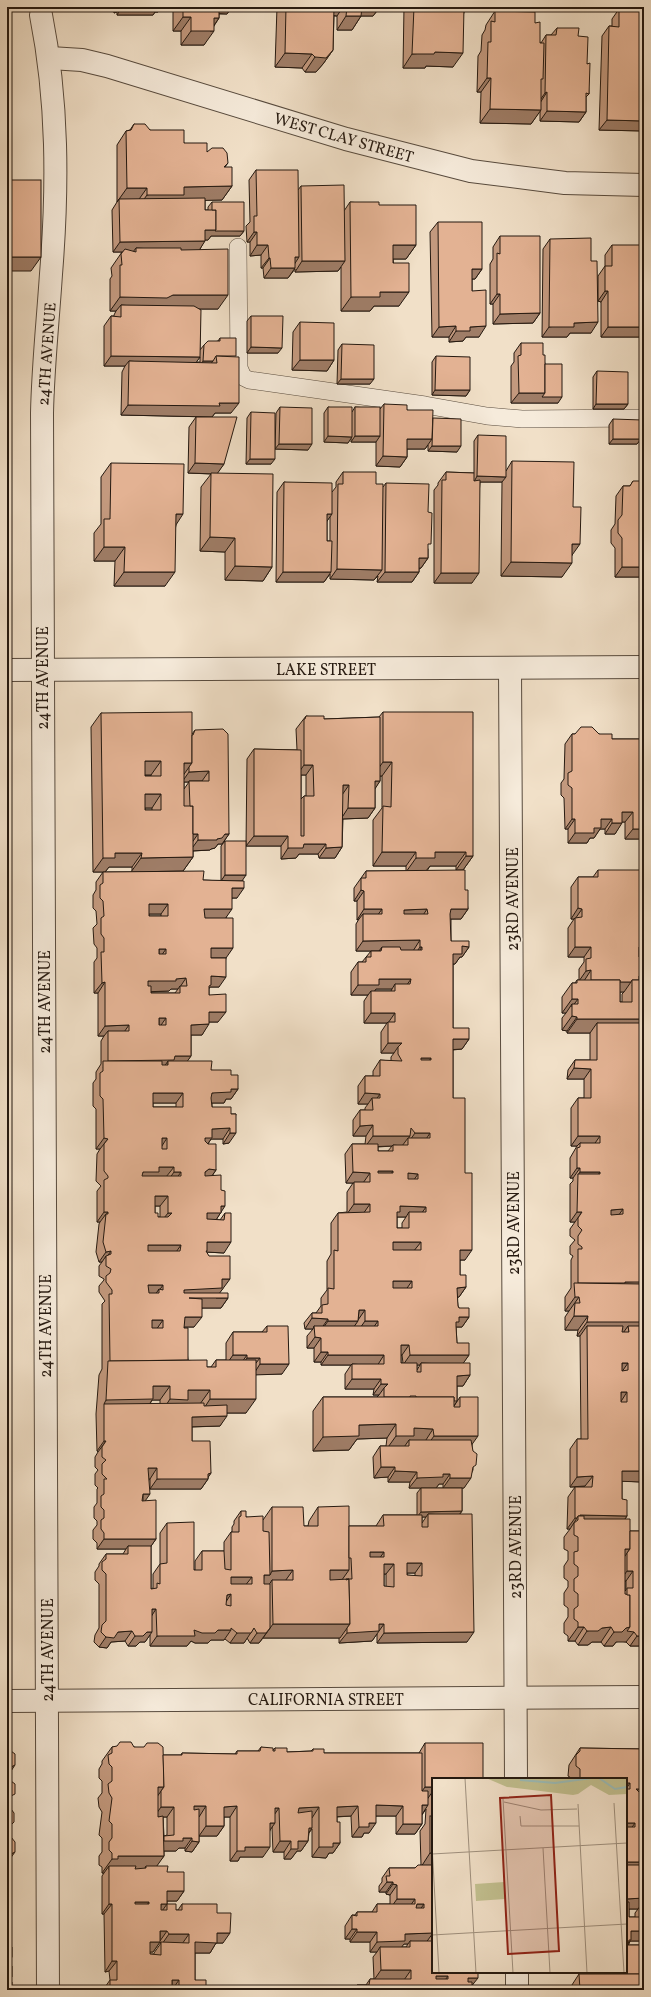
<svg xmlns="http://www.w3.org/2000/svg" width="651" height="1997" font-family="Vollkorn,serif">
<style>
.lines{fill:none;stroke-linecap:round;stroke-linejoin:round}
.service-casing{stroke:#584b3e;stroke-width:18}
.minor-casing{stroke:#584b3e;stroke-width:24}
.tertiary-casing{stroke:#584b3e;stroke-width:24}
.service{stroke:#f6ebdb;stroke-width:17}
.minor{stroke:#f6ebdb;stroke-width:22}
.tertiary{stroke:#f6ebdb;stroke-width:22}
.wall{fill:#c3997e;stroke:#251910;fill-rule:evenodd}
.shaded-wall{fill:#9f7d67;stroke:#251910}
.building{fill:#e3b293;stroke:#251910;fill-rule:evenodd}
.labels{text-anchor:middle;stroke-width:3;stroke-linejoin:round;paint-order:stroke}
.street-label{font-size:16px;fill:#251910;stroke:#f6ebdb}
.inset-river{fill:none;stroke:#9bbdb9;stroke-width:2}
.inset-road{fill:none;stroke:#9f907e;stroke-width:1}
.view{fill:#8f2418;fill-opacity:0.15;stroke:#8f2418;stroke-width:2}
.inset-edge{fill:none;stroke:#251910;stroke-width:2}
</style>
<rect width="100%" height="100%" fill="#f1e0c8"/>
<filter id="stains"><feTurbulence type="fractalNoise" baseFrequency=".005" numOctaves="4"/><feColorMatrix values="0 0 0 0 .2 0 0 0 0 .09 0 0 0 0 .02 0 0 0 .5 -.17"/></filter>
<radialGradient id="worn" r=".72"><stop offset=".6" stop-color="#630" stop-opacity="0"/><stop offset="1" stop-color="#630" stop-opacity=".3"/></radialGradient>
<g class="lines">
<g class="service-casing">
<polyline id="service" points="238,247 239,368 243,377 249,380 425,405 487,416 522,419 644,418"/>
</g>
<g class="minor-casing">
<g id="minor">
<path d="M41 15C58 101 58 187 51 274 48 320 43 366 42 413L48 1990"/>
<polyline points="50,58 82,60 107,66 346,139 471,171 565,183 644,185"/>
<polyline points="510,668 516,1779"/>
<polyline points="7,670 644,667"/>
<polyline points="517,1972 517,1990"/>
</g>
</g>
<g class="tertiary-casing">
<polyline id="tertiary" points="7,1701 644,1697"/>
</g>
<use href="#service" class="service"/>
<use href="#minor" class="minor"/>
<use href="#tertiary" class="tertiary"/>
</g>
<g class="wall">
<polygon points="113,7 162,7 158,12 155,12 153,15 117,15 117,12 114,13"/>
<polygon points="173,7 232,7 227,14 219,14 219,18 214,26 204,45 181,45 181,31 173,31"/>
<polygon points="277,7 380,7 373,16 361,16 352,30 337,30 337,16 334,16 333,50 323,64 316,72 305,72 302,68 275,67"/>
<polygon points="404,7 467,7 464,12 453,67 426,66 425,68 403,68"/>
<polygon points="619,9 644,131 599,130 602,36 609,26 612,26 612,19"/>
<polygon points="495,11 535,23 540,43 541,43 546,35 551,35 557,28 578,36 587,64 589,94 586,97 586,112 579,122 540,121 540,111 531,124 480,123 481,92 477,92 478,56 481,51 482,35 485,30 486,25"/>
<path d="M134 124 184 143 207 152 228 163 225 167 232 186 222 200H205V210H208V207L212 202 244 231 240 236H211L208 240H205L200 249 218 309H200V350L204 345 218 341 220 338 231 413H215L212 417 121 415 122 372 125 366H104V326L111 316H114V315L116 311H110V279L112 276 111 268 122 252H113L112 210 117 202V145L126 131 130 130ZM200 357V362H196Z"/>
<polygon points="256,170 298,190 301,186 344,211 350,202 379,205 416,245 406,259 393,259 399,306 374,306 370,311 341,311 341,267 338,271 295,272 295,269 288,278 264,278 263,268 261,268 261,255 250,256 250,242 247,242 246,226 250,222 249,180"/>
<polygon points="438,222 482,269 475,279 472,279 472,291 479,337 466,337 463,341 449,342 449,337 432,337 430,232"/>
<polygon points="500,236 540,313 533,323 493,324 493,304 490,304 490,264 493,259 493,247"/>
<polygon points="550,239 591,333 570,333 567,337 542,337 543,249"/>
<polygon points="612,245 643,337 601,337 601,302 598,301 598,276 605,266 605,255"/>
<polygon points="251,316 278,353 247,353 247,321"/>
<polygon points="300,322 334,360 327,371 292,370 293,332"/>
<polygon points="521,343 543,355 545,364 558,403 511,403 511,366 514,362 514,353"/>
<polygon points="342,344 370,384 337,384 338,350"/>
<polygon points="436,356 470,390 466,396 432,395 432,362"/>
<polygon points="597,371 628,404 624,409 593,409 593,377"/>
<polygon points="384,404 407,410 433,418 457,452 428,451 428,445 425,449 407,449 407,457 400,467 376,466 376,442 351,442 351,437 348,443 324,442 324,413 328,407 352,412 355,407 380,409"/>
<polygon points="280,407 308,450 275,449 276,413"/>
<polygon points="251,412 271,464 246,464 247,418"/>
<polygon points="196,417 224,464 217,473 272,567 263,581 225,580 225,552 200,551 201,487 211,474 188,473 189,427"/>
<polygon points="613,419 641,439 637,444 609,444 609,425"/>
<polygon points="478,435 506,471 512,461 572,555 562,577 501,576 502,482 480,482 472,583 434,583 434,490 438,485 438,483 446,472 474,473 474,441"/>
<polygon points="111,463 176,525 165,586 114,586 115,561 94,561 94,533 101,524 101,477"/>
<path d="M343 472 383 487 386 483 428 549V558L421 568 419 569V572L412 582H377L378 576 374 580 330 579V574L324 582H276L277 492 284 482 332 492 336 487V482ZM330 516V541H327V521Z"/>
<polygon points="633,481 644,577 615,577 615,548 611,543 611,530 615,524 616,496 623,486 630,486"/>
<path d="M383 712 473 856 463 870H456V866H430L427 871 465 890 468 909 461 919H451V941L469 947 462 957H460L455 964H453V1028L469 1039 462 1049 453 1050V1098L465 1260H460V1275L466 1287 459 1297H457L458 1306 459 1308 469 1317 462 1327H456L457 1343 469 1355 463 1363 470 1375 463 1386H457V1401L454 1406 460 1397 472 1444 473 1470 464 1488H462V1511L460 1514 467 1642 377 1643V1634L372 1641 339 1643V1638H263L259 1643H250L247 1638 244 1643H230L225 1639 224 1640H211L208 1643H195L191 1641 187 1646H150V1635L145 1642H140L136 1646H128L125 1641 111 1642 107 1648 99 1647 94 1642 95 1635 99 1628V1584L95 1580V1572L99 1566V1564L106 1554H123L126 1549H97V1543L93 1539V1530L97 1525V1521L94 1518V1507L97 1503V1489L98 1488 95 1485V1474L98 1470 95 1467V1457L98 1452 97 1451 96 1414 99 1375 102 1369V1304L105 1301 99 1292V1286L104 1280V1279L99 1276V1266L102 1262H99L96 1252 99 1224 100 1222H97V1191L101 1186 96 1181 97 1154 100 1149H96V1109L93 1106V1083L96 1079V1072L101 1064V1041L104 1036H98V993H94V962L97 958V948L94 944 93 928 97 924 96 911 93 908V895L96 890V882L103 872H93L91 727 101 713 192 734 195 730 229 834 222 844H218L215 848 211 849 210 850 193 851V857L183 871 203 880 221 881V846L225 841 242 881H229L237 898H232L226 918V958L219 987H210L209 988V995L218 1022H209L202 1035H191V1056L187 1061 211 1070 231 1075 238 1089 231 1099H226L224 1103H212V1107L231 1114H236L229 1143 223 1144V1139H211L208 1144 216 1170 212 1176 221 1212 216 1220H220L225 1213 224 1253 206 1252 223 1289H222L219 1293 228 1298 221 1308H202L194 1327H184L188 1360 207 1367H211L216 1360H226V1343L233 1332H262L267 1326 282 1374H256L246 1413H227L220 1426 192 1427V1441L211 1473 208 1477V1479L201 1489H150V1479H149L145 1501 156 1539 151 1546V1589L153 1588V1574L160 1564V1533L167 1523 194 1570H195V1561L202 1551H224V1542L231 1532H232V1527L234 1524V1521L241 1511 246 1517 263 1520 272 1507 304 1526H308L309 1521 318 1507 349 1526H376L383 1515H417V1493L421 1488H443V1484H439L436 1488H409L410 1482H388V1477L374 1478 373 1457 380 1446H386L387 1438 357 1439 349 1450 313 1451V1411L323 1397H377L379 1395H373L374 1389H345V1374L351 1365H321V1362H314V1348H307V1336L313 1329H305L304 1323 312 1313H316L321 1306V1298L327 1290V1261L331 1254V1223L338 1213 347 1212V1192L353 1183H346L345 1154 352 1144H365L366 1136H353V1120L360 1110H365V1108L368 1104H358V1086L365 1076H373V1071L380 1060 391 1061V1057L394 1053H381V1032L387 1023H364V1001L368 995H351V972L358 962H362L371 951H379H356V924L359 919 357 920V901H354V888L366 871H406V866H373V820L382 808V776H380V781L375 788V808L368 818 343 819 342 847 335 858H319L318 854H299L296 858 281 859V846H246L247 759 254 749 297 750 296 729 306 716 324 719 379 717ZM145 775H151V776H145ZM301 775H306V796H304L301 799ZM184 782H189L184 789ZM145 808H152V810H145ZM109 867H132V872H105ZM149 914H161V916H149ZM171 989H178L175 993H151V992L169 991ZM376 989H392L391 991H374ZM153 1103H176V1107H153ZM392 1146 388 1151H378V1147ZM155 1206H160V1217H158L155 1213ZM397 1217H406L402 1223V1228H397ZM401 1355H402L403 1363H401ZM417 1365H420L417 1370ZM152 1400H160V1404H150ZM422 1517H426L422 1523ZM407 1573H415V1576L407 1575ZM384 1574H386V1587L384 1586Z"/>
<polygon points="572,734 599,734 612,739 644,739 644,837 643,839 625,839 625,822 622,822 615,834 605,834 605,829 600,829 594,838 590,838 587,843 568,843 568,829 565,829 564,798 561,795 561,783 564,779 565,744"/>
<path d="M598 870 644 958V1289L641 1290V1296H644V1323H643L641 1326H644V1480L643 1479 641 1482 622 1481V1499L627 1516 625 1519 630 1531H644V1641H643L639 1646H630L626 1642 620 1641 616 1642 613 1646H604L601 1642H592L588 1645H578L575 1641H568V1636L564 1633V1623L568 1617V1608L564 1605V1593L568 1587V1581L564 1578V1566L568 1560V1551L564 1549V1537L570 1529H567L568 1497 575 1487H585H570V1449L577 1439H581L580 1336H577L578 1330H565V1317L569 1311H565V1297L571 1288V1260L573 1256 570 1254V1246L575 1240 570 1236V1229L575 1222H570V1184L573 1181V1178H570V1158L577 1146H571V1108L578 1098H584V1079H567L568 1070 575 1060H590V1033H567V1031L562 1030V1018L566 1013H562V997L572 983H575L577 980H579V969L584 962V957H568V928L574 919H571V887L578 877H593ZM620 992H624L622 994V1002H620ZM625 1581H626V1590L625 1591Z"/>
<path d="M425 1743 433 1779V1972H478L472 1986V1990H353L357 1985H366L370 1979H374L373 1957 377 1952H370V1942H350V1939H345V1926L352 1915H355L357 1912H372L377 1904H390V1895L386 1894V1892H379V1886L382 1882V1878L389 1868H415L421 1865 420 1831 425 1824 426 1809 422 1815V1824L415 1834H396V1816H376L369 1833H364L362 1837H352L351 1816 337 1817V1822L340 1843 333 1853H329L326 1858 312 1857V1829L309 1833 308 1841 301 1851H297L291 1859H284V1852H273L272 1827 270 1830 263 1857H240L238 1861H230V1817H224V1826L217 1836H199V1842L192 1852 185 1851V1848H179L176 1851H164V1856L156 1866 167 1872 184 1891 177 1901H167V1904L176 1910H178L182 1904 217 1913 223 1943H216L210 1953H195V1980L206 1988 221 1990H103L110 1980 109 1971 105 1972 104 1914H102V1876L104 1873H102V1867L99 1865V1856L102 1852V1838L99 1835 102 1812 99 1807 98 1798 102 1793V1781L99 1778V1769L102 1764V1761L112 1747H134L163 1755H181L182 1753 235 1754 237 1751H258L261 1747 273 1750 275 1748 287 1752 311 1751 313 1749 324 1753H419ZM163 1817H167V1835L164 1836ZM160 1942 161 1943 154 1953V1954H150V1952H153ZM404 1944H408L406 1947H401Z"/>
<path d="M580 1748 644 1749V1941H630L629 1944 628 1945H642L644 1943V1990H570V1988L579 1974H585V1972H626V1779H573L568 1776 569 1765ZM629 1909H638L635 1913V1917H629Z"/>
</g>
<g class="shaded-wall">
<polygon points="118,7 121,7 117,12 114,13"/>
<polygon points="122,7 162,7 158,12 155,12 153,15 117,15"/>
<polygon points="214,7 232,7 227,14 210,13"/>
<polygon points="337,7 343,7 337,16 331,15"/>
<polygon points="358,7 380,7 373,16 352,16"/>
<polygon points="464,8 467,8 457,22"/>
<polygon points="346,16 361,16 352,30 337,30"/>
<polygon points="183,17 191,17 181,31 173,31"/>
<polygon points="214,18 219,18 210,31 214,31 204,45 181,45 191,31"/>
<polygon points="333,50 323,64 316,72 305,72 315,57"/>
<polygon points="435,52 463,53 453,67 426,66 425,68 403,68 412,54"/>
<polygon points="285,53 312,54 302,68 275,67"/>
<polygon points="487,78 491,78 481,92 477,92"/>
<polygon points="547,92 540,103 538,103 545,93"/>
<polygon points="490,109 541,110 531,124 480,123"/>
<polygon points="547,111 586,112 579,122 540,121"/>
<polygon points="607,120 644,121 644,131 599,130"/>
<polygon points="232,186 222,200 180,201 137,209 147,195 184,187"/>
<polygon points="127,188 147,188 137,202 119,199 117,202"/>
<polygon points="205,230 216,230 244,231 240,236 211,236 208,240 198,240"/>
<polygon points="254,232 257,232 250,242 247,242"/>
<polygon points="205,241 198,252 136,248 133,252 113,252 120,242"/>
<polygon points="257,245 268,245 261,255 250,256"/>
<polygon points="393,245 416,245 406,259 383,259"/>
<polygon points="7,257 41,257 31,271 7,271"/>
<polygon points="295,257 299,257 292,268"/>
<polygon points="269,258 270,258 263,268 261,268"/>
<polygon points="302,261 345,261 338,271 295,272"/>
<polygon points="271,268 295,268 288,278 264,278"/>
<polygon points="472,269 482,269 475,279 465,279"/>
<polygon points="605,291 608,291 601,302 598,301"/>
<polygon points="380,292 409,292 399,306 374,306 370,311 341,311 351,297"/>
<polygon points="497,294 500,294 493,304 490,304"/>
<polygon points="173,295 228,295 218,309 163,309 121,305 116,311 110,311 120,297"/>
<polygon points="540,313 533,323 493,324 500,314"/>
<polygon points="598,322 591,333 570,333 567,337 542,337 549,327 574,323"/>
<polygon points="456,326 449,337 432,337 439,327"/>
<polygon points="486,326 479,337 466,337 463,341 449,342 456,331 470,327"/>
<polygon points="608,327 644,327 644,336 643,337 601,337"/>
<polygon points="251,347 282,348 278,353 247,353"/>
<polygon points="111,356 200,357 193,367 129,361 125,366 104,366"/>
<polygon points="300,360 334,360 327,371 292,370"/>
<polygon points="203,361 213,361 209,366 200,366"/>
<polygon points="341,379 374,379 370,384 337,384"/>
<polygon points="435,390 470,390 466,396 432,395"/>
<polygon points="519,393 545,393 562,397 558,403 511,403"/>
<polygon points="219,403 239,403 231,413 215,413 212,417 121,415 128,405"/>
<polygon points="596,404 628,404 624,409 593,409"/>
<polygon points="328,436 352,437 348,443 324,442"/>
<polygon points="355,436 380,436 376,442 351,442"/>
<polygon points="407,439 432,439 425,449 400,449"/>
<polygon points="613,439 641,439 637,444 609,444"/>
<polygon points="279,444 312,444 308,450 275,449"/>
<polygon points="432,446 461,446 457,452 428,451"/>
<polygon points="383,456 407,457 400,467 376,466"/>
<polygon points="250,459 275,459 271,464 246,464"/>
<polygon points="195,463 224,464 217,474 188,473"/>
<polygon points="477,476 506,477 502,482 474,482"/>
<polygon points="176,514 183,514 174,528"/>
<polygon points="327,514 332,514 325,524"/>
<polygon points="210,537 235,538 225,552 200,551"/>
<polygon points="572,544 580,544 570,558"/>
<polygon points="104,547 125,547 115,561 94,561"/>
<polygon points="419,558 428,558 421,568 412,569"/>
<polygon points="511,562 572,563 562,577 501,576"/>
<polygon points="235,566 272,567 263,581 225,580"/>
<polygon points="622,567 644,567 644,577 615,577"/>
<polygon points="337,569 382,570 374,580 330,579"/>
<polygon points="124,572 175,572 165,586 114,586"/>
<polygon points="283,572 331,572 324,582 276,582"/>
<polygon points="385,572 419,572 412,582 377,582"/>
<polygon points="441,573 479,573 472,583 434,583"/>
<polygon points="145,761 161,761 151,775 135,775"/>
<polygon points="383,762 392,762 382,776 373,776"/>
<polygon points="184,763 192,763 182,777"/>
<polygon points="304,765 313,765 306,775 297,775"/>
<polygon points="209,771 202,781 189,781 189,782 182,782 189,772"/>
<polygon points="375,781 380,781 373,792"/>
<polygon points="343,785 349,785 342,795"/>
<polygon points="145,794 161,794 152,808 135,808"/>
<polygon points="348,808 375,808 368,818 341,819"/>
<polygon points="622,812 633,812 625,822 615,822"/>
<polygon points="572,819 575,819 568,829 565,829"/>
<polygon points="601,819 612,819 605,829 600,829 594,838 590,838 587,843 568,843 575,833"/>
<polygon points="612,823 622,823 615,834 605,834"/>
<polygon points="633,829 644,829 644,837 643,839 625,839"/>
<polygon points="190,834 198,834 191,844"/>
<polygon points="225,834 229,834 222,844 218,844 215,848 211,849 210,850 190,851 198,840 217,839"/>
<polygon points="254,836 288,836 281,846 246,846"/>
<polygon points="304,844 326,844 318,854 299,854 296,858 281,859 288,848"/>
<polygon points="342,847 335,858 319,858 326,848"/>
<polygon points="382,852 416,852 406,866 373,866"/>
<polygon points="435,852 466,852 456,866 430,866 425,872 406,872 416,858"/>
<polygon points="115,853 142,853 132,867 109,867 105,872 93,872 103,858"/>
<polygon points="466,856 473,856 463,870 456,870"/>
<polygon points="193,857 183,871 131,872 141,858"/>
<polygon points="225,875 246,875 242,881 221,881"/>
<polygon points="232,888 244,888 237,898 225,898"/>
<polygon points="361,890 364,891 357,901 354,901"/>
<polygon points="149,904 168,904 161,914 142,914"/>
<polygon points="578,908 582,909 575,919 575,918 574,919 571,919"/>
<polygon points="204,909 232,909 225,919 197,919"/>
<polygon points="364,909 382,909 375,919 363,914 359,919 357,920"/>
<polygon points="427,909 420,920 397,920 404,910"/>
<polygon points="451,909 468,909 461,919 444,919"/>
<polygon points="420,940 413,951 381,951 382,947 379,951 356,951 363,941"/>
<polygon points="462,946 469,947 462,957 460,957 455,964 446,964 453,954"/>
<polygon points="420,947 422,947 415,957 413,957"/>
<polygon points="575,947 591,947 584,957 568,957"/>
<polygon points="639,947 644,947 644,958 632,958"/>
<polygon points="211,948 233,948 226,958 204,958"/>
<polygon points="159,949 166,949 159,959"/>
<polygon points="591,970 584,981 579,981 586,971"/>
<polygon points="644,975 644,983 632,986 639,976"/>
<polygon points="211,976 226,977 219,987 210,987 204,996"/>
<polygon points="186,978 180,987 180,986 178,989 171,989 169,991 141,992 148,981"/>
<polygon points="379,979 411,979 404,989 395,984 392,989 376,989 372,995 371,991 368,995 351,995 358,985"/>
<polygon points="591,981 631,982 624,992 584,992"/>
<polygon points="105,982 98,993 94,993 102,983"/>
<polygon points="572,999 578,999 572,1007 572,1004 566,1013 562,1013"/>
<polygon points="209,1012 226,1012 218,1022 202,1022"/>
<polygon points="371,1013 395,1013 388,1023 388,1022 387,1023 364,1023"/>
<polygon points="572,1016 577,1017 567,1031 562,1030"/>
<polygon points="159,1018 166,1018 159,1028"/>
<polygon points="577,1019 644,1019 644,1033 597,1023 590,1033 567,1033"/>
<polygon points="209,1024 202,1035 183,1035 191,1025"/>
<polygon points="129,1025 122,1035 108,1031 104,1036 98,1036 105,1026"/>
<polygon points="453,1039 469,1039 462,1049 446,1050"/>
<polygon points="388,1043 402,1043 398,1047 394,1053 381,1053"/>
<polygon points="175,1056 191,1056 184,1066 168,1065 168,1061 162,1070 103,1068 108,1061"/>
<polygon points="421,1058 431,1058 424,1068 414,1068"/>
<polygon points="574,1068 591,1069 584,1079 567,1079"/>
<polygon points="231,1089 238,1089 231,1099 226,1099 224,1103 204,1103 212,1093"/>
<polygon points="153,1093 183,1093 176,1103 146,1103"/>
<polygon points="365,1093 380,1094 373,1104 372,1098 368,1104 358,1104"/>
<polygon points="373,1125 366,1136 353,1136 360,1126"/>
<polygon points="230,1128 223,1139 211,1139 205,1148 198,1148 212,1129"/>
<polygon points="230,1133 236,1133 229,1143 223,1144"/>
<polygon points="415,1133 430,1133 423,1144 408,1143"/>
<polygon points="373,1136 410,1136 408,1139 408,1138 402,1146 393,1145 392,1146 365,1147"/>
<polygon points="578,1136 600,1136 593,1146 580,1143 577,1146 571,1146"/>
<polygon points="104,1138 108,1139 100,1149 96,1149"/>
<polygon points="162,1138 167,1138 160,1149"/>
<polygon points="159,1167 174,1167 166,1177 135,1182 143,1172"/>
<polygon points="577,1168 580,1168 573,1178 570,1178"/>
<polygon points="209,1169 216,1170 209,1180 202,1179 205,1172"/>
<polygon points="378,1171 393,1171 386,1181 371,1181"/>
<polygon points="174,1172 181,1172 174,1182 167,1182"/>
<polygon points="353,1172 370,1173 363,1183 346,1183"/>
<polygon points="580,1172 600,1172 593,1182 578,1175"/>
<polygon points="408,1173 418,1174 411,1184 401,1183"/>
<polygon points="155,1196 168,1196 160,1206 148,1206"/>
<polygon points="354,1204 370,1204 363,1214 347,1214"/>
<polygon points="221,1206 225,1206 214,1223 200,1223 207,1213"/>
<polygon points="400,1206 426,1207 419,1217 409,1212 406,1217 397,1217 390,1222"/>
<polygon points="623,1209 616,1219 604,1220 611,1210"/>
<polygon points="104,1212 108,1212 105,1216 106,1214 100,1222 97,1222"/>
<polygon points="577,1212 582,1212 575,1222 570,1222"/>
<polygon points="168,1213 172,1213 164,1223 160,1223"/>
<polygon points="207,1242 231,1242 224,1253 206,1252 200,1261"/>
<polygon points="393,1242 421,1242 413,1252 386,1252"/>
<polygon points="148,1245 181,1245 174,1255 141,1255"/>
<polygon points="460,1250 472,1250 465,1260 452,1260"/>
<polygon points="111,1251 106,1258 106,1256 102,1262 99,1262 106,1252"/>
<polygon points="222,1279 230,1279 216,1298 228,1298 221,1308 181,1308 177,1300 184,1290"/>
<polygon points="393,1281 412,1281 405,1291 386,1291"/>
<polygon points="644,1281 644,1289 579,1297 569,1311 565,1311 575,1297 625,1282"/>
<polygon points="148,1285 163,1285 159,1291 159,1289 155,1295 140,1296"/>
<polygon points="466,1287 459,1297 450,1298 457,1288"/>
<polygon points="359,1310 365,1310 358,1320"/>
<polygon points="644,1313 644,1323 643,1323 636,1332 629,1332 628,1326 621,1336 587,1326 580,1336 577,1336 587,1322"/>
<polygon points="574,1316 588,1316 578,1330 565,1330"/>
<polygon points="185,1317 202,1317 194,1327 177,1327"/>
<polygon points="459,1317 469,1317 462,1327 455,1327 449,1332"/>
<polygon points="312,1318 328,1319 321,1329 314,1326 313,1329 305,1329"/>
<polygon points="152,1320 163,1320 156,1330 145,1330"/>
<polygon points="328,1321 358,1321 351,1331 321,1331"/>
<polygon points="365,1321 378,1321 371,1331 358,1331"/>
<polygon points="315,1337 321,1338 314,1348 307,1348"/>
<polygon points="401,1345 409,1345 402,1355 394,1355"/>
<polygon points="321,1352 328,1352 321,1362 314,1362"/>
<polygon points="233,1355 247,1355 240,1365 226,1365"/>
<polygon points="328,1355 384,1355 377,1366 352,1364 351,1365 321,1365"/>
<polygon points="410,1355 469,1355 462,1365 421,1363 420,1365 403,1365"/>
<polygon points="247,1358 260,1358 252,1368 240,1368"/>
<polygon points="622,1363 628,1363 621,1373"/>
<polygon points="260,1364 289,1364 282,1374 253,1375"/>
<polygon points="470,1375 463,1386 449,1386 457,1376"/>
<polygon points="352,1379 381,1379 374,1389 345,1389"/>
<polygon points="381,1384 388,1384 384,1388 379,1395 373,1395"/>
<polygon points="153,1386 170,1386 160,1400 152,1400 143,1414 104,1404 106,1400"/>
<polygon points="188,1390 210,1390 200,1404 161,1413 170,1399"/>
<polygon points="621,1392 627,1392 620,1403"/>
<polygon points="210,1399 256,1399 246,1413 201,1413"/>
<polygon points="227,1416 220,1426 185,1427 192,1417"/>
<polygon points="396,1424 387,1438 357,1439 349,1450 313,1451 323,1437 359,1425"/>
<polygon points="414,1428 433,1429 424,1443 409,1440 402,1450 386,1450 396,1436"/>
<polygon points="434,1436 478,1436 468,1450 424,1450"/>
<polygon points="104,1441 106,1441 98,1452 97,1451"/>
<polygon points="381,1467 395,1467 388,1477 374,1478"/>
<polygon points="148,1468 157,1468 150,1479 141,1479"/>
<polygon points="395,1471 417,1472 410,1482 388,1482"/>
<polygon points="622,1471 644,1471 644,1480 643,1479 641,1482 615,1481"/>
<polygon points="211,1473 207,1479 208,1479 201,1489 150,1489 157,1479"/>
<polygon points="443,1474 450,1474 443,1484 439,1484 436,1488 409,1488 417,1478"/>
<polygon points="593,1476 585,1486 570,1487 577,1477"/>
<polygon points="450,1478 471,1478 464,1488 443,1488"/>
<polygon points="143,1494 150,1494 143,1504"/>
<polygon points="462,1511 458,1516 428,1514 426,1517 417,1517 421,1512"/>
<polygon points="580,1515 627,1516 620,1526 578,1520"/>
<polygon points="575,1518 577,1518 570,1529 567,1529"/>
<polygon points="104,1539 156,1539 149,1549 128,1546 126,1549 97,1549"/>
<polygon points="625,1549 630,1549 620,1563"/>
<polygon points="370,1552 384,1552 377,1562 362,1562"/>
<polygon points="407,1563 422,1563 415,1573 400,1573"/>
<polygon points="384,1564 394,1564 386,1574 377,1574"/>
<polygon points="293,1570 283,1584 272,1580 269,1585 263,1585 264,1575 270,1575 272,1571"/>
<polygon points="330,1570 349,1570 339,1584 320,1584"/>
<polygon points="627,1571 633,1571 626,1581 620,1581"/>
<polygon points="231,1577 252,1577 244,1587 224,1587"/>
<polygon points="231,1594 224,1605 227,1595"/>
<polygon points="152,1609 156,1609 149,1620"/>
<polygon points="273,1624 350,1624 340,1638 263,1638"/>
<polygon points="379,1624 384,1624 372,1641 339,1643 347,1633"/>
<polygon points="578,1627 584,1627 575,1641 568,1641"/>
<polygon points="611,1627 601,1642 592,1642 588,1645 578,1645 587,1631 602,1628"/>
<polygon points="630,1627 634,1632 626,1642 616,1642 613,1646 604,1646 614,1632 626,1628"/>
<polygon points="254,1628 244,1643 230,1643 237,1633"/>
<polygon points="270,1628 259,1643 250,1643 257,1633"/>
<polygon points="194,1630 231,1630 224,1640 211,1640 208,1643 195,1643 191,1641 187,1646 150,1646 157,1636"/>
<polygon points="132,1631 125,1641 111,1642 107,1648 99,1647 106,1637 118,1632"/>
<polygon points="147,1632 152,1632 145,1642 140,1642 136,1646 128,1646 135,1636"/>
<polygon points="474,1632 467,1642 377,1643 384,1633"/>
<polygon points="637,1636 644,1636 644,1641 643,1641 639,1646 630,1646"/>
<polygon points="15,1765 7,1777 11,1767"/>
<polygon points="626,1783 630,1783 626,1789"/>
<polygon points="158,1787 164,1787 154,1801"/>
<polygon points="425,1787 433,1787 433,1791 426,1801 415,1801"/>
<polygon points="636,1789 644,1789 644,1799"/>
<polygon points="376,1805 403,1806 396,1816 369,1816"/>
<polygon points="422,1805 428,1805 421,1816"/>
<polygon points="194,1806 206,1806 199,1817 187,1817"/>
<polygon points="237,1806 230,1817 217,1817 224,1807"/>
<polygon points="358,1806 351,1816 329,1817 337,1807"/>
<polygon points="161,1807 174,1807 167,1817 154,1817"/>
<polygon points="319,1807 312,1818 292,1818 299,1808"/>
<polygon points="275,1808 279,1808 272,1818"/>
<polygon points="270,1823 275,1823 268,1833"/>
<polygon points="369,1823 376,1823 369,1833 364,1833 362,1837 352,1837 359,1827"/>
<polygon points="626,1823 635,1823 628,1833 626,1833"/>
<polygon points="403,1824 422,1824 415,1834 396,1834"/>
<polygon points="206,1826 224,1826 217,1836 199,1836"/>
<polygon points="309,1828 312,1828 305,1838"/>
<polygon points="183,1838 192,1838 185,1848 179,1848 176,1851 153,1851 161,1841"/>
<polygon points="192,1841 199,1842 192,1852 185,1851"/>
<polygon points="280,1841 291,1841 284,1852 273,1852"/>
<polygon points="298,1841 308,1841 301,1851 297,1851 291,1859 284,1859 291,1849"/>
<polygon points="333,1843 340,1843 333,1853 329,1853 326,1858 312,1857 319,1847"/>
<polygon points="245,1847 270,1847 263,1857 240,1857 238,1861 230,1861 237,1851"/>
<polygon points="15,1852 7,1863 7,1856"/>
<polygon points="430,1853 433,1853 433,1867 421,1867"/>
<polygon points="118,1856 164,1856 154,1870 146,1868 146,1866 144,1870 109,1870 109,1866 104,1873 102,1873 112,1859"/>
<polygon points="626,1862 644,1862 644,1873 626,1872"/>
<polygon points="387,1882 393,1882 386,1892 379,1892"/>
<polygon points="393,1884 397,1885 390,1895 386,1894"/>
<polygon points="167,1891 184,1891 177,1901 160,1901"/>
<polygon points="644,1898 644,1909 643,1902 638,1909 626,1909 626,1899"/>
<polygon points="397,1899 415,1899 408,1909 390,1909"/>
<polygon points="135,1902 149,1902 142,1912 128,1913"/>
<polygon points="109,1904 112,1904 104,1914 102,1914"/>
<polygon points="161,1904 167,1904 160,1914"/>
<polygon points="417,1904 424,1904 417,1914 409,1914"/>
<polygon points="352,1929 357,1929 350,1939 345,1939"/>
<polygon points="160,1931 167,1931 160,1941"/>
<polygon points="631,1931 644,1931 644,1941 630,1941 626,1947"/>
<polygon points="357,1932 377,1932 370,1942 350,1942"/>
<polygon points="217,1933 230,1933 223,1943 216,1943 210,1953 188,1953 195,1942"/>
<polygon points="433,1933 425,1944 410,1941 408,1944 404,1944 398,1952 380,1947 377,1952 370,1952 377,1942 405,1934"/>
<polygon points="169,1934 189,1934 182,1944 162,1944"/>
<polygon points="150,1942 160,1942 153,1952 142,1952"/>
<polygon points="12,1957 7,1965 7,1960"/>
<polygon points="112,1961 117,1961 109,1971 105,1972"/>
<polygon points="640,1965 644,1965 644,1970 640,1975 633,1975"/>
<polygon points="381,1970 411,1970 404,1980 374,1980"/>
<polygon points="436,1976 448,1976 441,1986 428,1986"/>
<polygon points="468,1978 478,1978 470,1988 461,1989"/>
<polygon points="172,1980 179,1980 172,1990"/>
</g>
<g class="building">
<polygon points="183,7 219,7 219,18 214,18 214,31 191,31 191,17 183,17"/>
<polygon points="286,7 334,7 333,50 326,58 315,57 312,54 285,53"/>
<polygon points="347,7 362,7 361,16 346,16"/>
<polygon points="414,7 467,7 467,8 464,8 463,53 435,52 434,54 412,54"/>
<polygon points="619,9 644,9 643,27 644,27 644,121 607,120 609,26 619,27"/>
<polygon points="495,11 535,12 535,23 540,22 540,43 544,43 543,79 541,79 541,110 490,109 491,78 487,78 488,42 491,42 491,21 495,22"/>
<polygon points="557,28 579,28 578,36 588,37 587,64 590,63 589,94 586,93 586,112 547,111 547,92 545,93 546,35 556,35"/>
<polygon points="134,124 145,124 150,130 184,130 184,143 207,143 207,152 212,148 223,148 227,153 228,163 224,167 232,167 232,186 184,187 184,195 147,195 147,188 127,188 126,131 131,130"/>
<polygon points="256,170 298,170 299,257 295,257 295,268 271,268 270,258 269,258 268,245 257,245 257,232 254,232 254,216 257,216"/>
<rect x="7" y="180" width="34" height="77"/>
<polygon points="344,185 345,261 302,261 301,186"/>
<polygon points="205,198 205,210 216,210 216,230 205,230 205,241 120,242 119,199"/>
<polygon points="212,202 244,202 244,231 215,231 216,230 216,210 212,210"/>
<polygon points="350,202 379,202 379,205 416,205 416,245 393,245 393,263 409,263 409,292 380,292 380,297 351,297"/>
<polygon points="438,222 482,222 482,269 472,269 472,291 486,290 486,326 470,327 470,331 456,331 456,326 439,327"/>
<polygon points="500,236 540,236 540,313 500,314 500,294 497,294 497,253 500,254"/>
<polygon points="591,238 591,261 597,261 598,322 574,323 574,327 549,327 550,239"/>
<polygon points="612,245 644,245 644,327 608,327 608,291 605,291 605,266 612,266"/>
<polygon points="136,248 181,248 181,250 228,249 228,295 173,295 167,298 120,297 120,265 122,265 121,254 125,249 136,252"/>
<polygon points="121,305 194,306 201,310 200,357 111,356 111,316 121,317"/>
<polygon points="251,316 283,316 282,348 251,347"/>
<polygon points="300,322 334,323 334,360 300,360"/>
<polygon points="220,338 236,338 236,356 216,356 213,361 203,361 204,345 208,341 220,341"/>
<polygon points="521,343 543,343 543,355 545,355 545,393 519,393 518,356 521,355"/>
<polygon points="342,344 374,345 374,379 341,379"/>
<polygon points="216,356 239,357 239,403 219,403 220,406 128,405 129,361 217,363"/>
<polygon points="436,356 470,357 470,390 435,390"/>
<polygon points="545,364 562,364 562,397 542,397 545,393"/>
<polygon points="597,371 628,372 628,404 596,404"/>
<polygon points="384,404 407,405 407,410 433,410 432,439 407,439 407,457 383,456"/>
<polygon points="280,407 312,408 312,444 279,444"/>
<polygon points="328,407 352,407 352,437 328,436"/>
<rect x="355" y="407" width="25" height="29"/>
<polygon points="251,412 275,413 275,459 250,459"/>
<polygon points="196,417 237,417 224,464 195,463"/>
<polygon points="433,418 461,419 461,446 432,446"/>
<polygon points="613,419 642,420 641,439 613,439"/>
<polygon points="478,435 506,436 506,477 477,476"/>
<polygon points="512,461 574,462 573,507 581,507 580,544 572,544 572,563 511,562"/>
<polygon points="111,463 184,464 183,514 176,514 175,572 124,572 125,547 104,547 104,519 110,519"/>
<polygon points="343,472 376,472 376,484 383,484 382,570 337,569 338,484 343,484"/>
<polygon points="446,472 474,473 474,481 480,480 479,573 441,573 442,480 446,480"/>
<polygon points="211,473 273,474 272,567 235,566 235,538 210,537"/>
<polygon points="633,481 644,481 644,567 622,567 622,538 618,533 618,520 622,515 623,486 630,486"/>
<polygon points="284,482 332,483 332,514 327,514 327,541 332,541 331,572 283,572"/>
<polygon points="386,483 429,484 428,512 432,513 431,544 428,544 428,558 419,558 419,572 385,572"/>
<path d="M192 712V763H184V806H193V857L141 858 142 853H115V858H103L101 713ZM145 761H161V776H145ZM145 794H161V810H145Z"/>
<polygon points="383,712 473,712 473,856 466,856 466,852 435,852 435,858 416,858 416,852 382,852 383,806 391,807 392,762 383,762"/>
<polygon points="306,716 324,716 324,719 380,717 380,781 375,781 375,808 348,808 349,785 343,785 342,847 326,848 326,844 304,844 303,848 288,848 288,836 254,836 254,749 301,750 301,836 304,836 304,796 314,796 313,765 304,765 304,719 305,719"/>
<polygon points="581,727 592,727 599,734 612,734 612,739 644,739 644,829 633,829 633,812 622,812 622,823 612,823 612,819 601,819 601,828 594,828 594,833 575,833 575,819 572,819 572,788 568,785 568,773 572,771 572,734 575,734"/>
<polygon points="223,729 228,734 229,834 225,834 222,838 217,839 217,840 198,840 198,834 193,834 193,806 190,806 189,781 209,781 209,771 189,772 189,767 192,763 192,735 193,735 195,730"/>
<rect x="225" y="841" width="21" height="34"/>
<path d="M465 870V890H468V909H451L450 914 451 941H469V947L462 946V954H453V1028H469V1039H453V1098H465V1173H472V1250H460V1275H466V1287L457 1288 458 1306 459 1308H469V1317H459V1322H456V1326L457 1343H469V1355H410L409 1345H401V1363H417V1372H421V1363H470V1375L457 1376V1401H454V1397H416V1396H410V1397H384V1388L388 1384H381V1379H352V1364H384V1355H328V1352H321V1338L315 1337 314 1326H378V1321H365V1310H359L358 1321H328V1319L312 1318V1313H322V1305L328 1304V1288L334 1289V1250L338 1251V1213L370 1212V1204H354V1182H370V1173L353 1172 352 1144H378V1151H393V1145H408V1138H430V1133H415L411 1128 410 1136H373V1125L360 1126V1110H373L372 1098H380V1094L365 1093V1076H380V1060L402 1061 398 1054V1047L402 1043H388V1022H395V1013H371V991H395V984H410L411 979H379V985H358V962H366V957H371V951H381L382 947H400L401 950H422V947H420V940L363 941V914H382V909H364V891L361 890V878H366V871ZM427 909 428 914H404V910ZM421 1058H431V1060H421ZM378 1171H393V1173H378ZM408 1173 418 1174V1179H408ZM400 1206 426 1207V1212H409V1228H397V1212H400ZM393 1242H421V1250H393ZM393 1281H412V1288H393Z"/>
<polygon points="598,870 644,870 644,947 639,947 639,957 644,958 644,976 639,976 639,980 632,980 631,982 620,982 620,980 591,980 591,970 586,971 586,959 591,958 591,947 575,947 575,918 582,917 582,909 578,908 578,877 598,877"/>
<path d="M204 871 203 880 244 881V888H232V909H204L205 918H233V948H211V958H226V977L211 976V985L209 986V995L226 994V1012H209V1024L191 1025V1056H175L174 1060 108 1061V1031H129V1025L105 1026V982L102 983 101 952H104V938L101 934V918L104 916 103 901 100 898V885L103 883V872ZM149 904H168V916H149ZM159 949H166V954H159ZM186 978 187 986H180V993H151V986H148V981H176V979ZM159 1018H166V1025H159Z"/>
<polygon points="577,980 620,980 620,1002 632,1002 632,980 644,980 644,1019 577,1019 577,1017 572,1016 572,1004 578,1004 578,999 572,999 572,983 577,983"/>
<path d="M597 1023H641V1026H644V1282H625V1283H578V1249H582V1247L578 1244V1236L582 1230 578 1226V1218L582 1212H577L578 1174H600V1172H580V1168H577V1148L580 1147V1143H600V1136H578V1098H591V1069L574 1068 575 1060H597ZM623 1209V1214L611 1215V1210Z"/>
<path d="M103 1061H162V1065H168V1061H212L211 1070H231V1075H238V1089H231V1092L212 1093 211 1098 212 1107H231V1114H236V1133H230V1128L212 1129V1138H205V1141L208 1144H216V1170L209 1169 205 1172V1176L221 1175V1190L225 1191V1206H221V1213H207V1219L224 1220 225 1213H231V1242H207V1251H206L209 1256H230V1279H222V1288L184 1290V1293H228V1298H189L202 1299V1317H185L184 1328H188V1360L110 1361 109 1294H112V1290L106 1282V1276L110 1273 111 1269 106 1266V1256L111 1254V1251L106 1252 103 1242 106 1214H108V1212H104V1180L108 1178V1176L104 1171V1144L108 1139 104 1138 103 1099 100 1096V1073L103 1071ZM153 1093H183V1107H153ZM162 1138H167V1149H162ZM159 1167H174V1172H181V1176H142L143 1172H159ZM155 1196H168V1213H172L168 1217H158V1213H155ZM148 1245H181L180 1251H148ZM148 1285H163V1290L159 1289V1293H149ZM152 1320H163V1328H152Z"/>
<polygon points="574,1283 641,1284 641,1296 644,1296 644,1318 641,1318 641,1322 587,1322 588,1316 574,1316 575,1303 580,1303 579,1297 575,1297"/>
<polygon points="267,1326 288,1326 289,1364 260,1364 260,1358 247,1358 247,1355 233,1355 233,1332 267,1332"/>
<path d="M587 1326H623L622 1332H629L628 1326H644V1471H622V1499L627 1500V1516L580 1515V1516H578L577 1518H575V1487H592L593 1476 577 1477V1439H588ZM622 1363H628V1370L622 1371ZM621 1392H627V1402H621Z"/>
<polygon points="207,1360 207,1367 216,1367 216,1360 256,1360 256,1399 210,1399 210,1390 188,1390 188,1400 170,1399 170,1386 153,1386 153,1399 106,1400 108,1361"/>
<polygon points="323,1397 454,1397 454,1407 460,1407 460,1397 478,1397 478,1436 434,1436 433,1429 414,1428 414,1436 396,1436 396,1424 359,1425 359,1436 323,1437"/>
<polygon points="204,1403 204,1406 227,1405 227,1416 192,1417 192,1441 210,1441 211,1473 208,1474 208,1479 157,1479 157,1468 148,1468 150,1494 143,1494 142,1501 156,1500 156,1539 104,1539 104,1533 101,1529 101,1520 104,1518 104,1510 101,1507 101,1496 104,1494 104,1479 107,1479 102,1474 102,1464 106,1460 102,1457 102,1447 106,1441 104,1441 104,1404"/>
<polygon points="409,1440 471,1440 473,1451 477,1454 476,1465 473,1467 471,1478 450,1478 450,1474 443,1474 443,1477 417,1478 417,1472 395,1471 395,1467 381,1467 380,1446 409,1446"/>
<polygon points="421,1488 462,1488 462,1511 421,1512"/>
<polygon points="349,1506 349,1570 330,1570 330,1580 349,1579 350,1624 273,1624 272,1580 293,1580 293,1570 272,1571 272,1507 303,1507 304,1526 318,1526 318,1507"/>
<path d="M241 1511H246V1517L263 1516V1531L269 1532 270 1575H264V1584H270V1628L266 1633H257L254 1628 251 1633H237L231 1628V1630H218L215 1633H202L194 1630 195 1636H157L156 1609H152V1632H147L143 1636H135L132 1631 118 1632 114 1638 106 1637 101 1632 102 1625 106 1621V1574L102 1570V1562L106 1559V1554H128V1546H151V1589L157 1588V1583L160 1584V1564L167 1563V1523L194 1522V1570H202V1551H224L225 1569 231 1570V1532H239V1517L241 1516ZM231 1577H252V1584H231ZM231 1594V1606L226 1605 227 1595Z"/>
<path d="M428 1514H472L474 1632 384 1633V1624H379V1631L347 1633V1628L350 1624 349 1579 346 1580V1579H352L351 1558H349V1526H384L383 1515H422V1527H428ZM370 1552H384V1557H370ZM407 1563H422V1576L407 1575ZM384 1564H394V1587L384 1586Z"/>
<polygon points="578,1516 584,1516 584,1519 630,1519 630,1549 625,1549 625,1594 630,1595 630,1627 626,1628 622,1632 614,1632 611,1627 602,1628 598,1631 587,1631 584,1627 578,1627 578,1622 574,1619 574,1609 578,1606 578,1594 574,1591 574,1579 578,1576 578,1567 574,1564 574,1552 578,1551 578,1537 574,1535 574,1523 578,1520"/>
<polygon points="630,1531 644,1531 644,1636 637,1636 634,1632 627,1631 630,1627 630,1595 627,1595 627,1588 633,1588 633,1571 627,1571 627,1553 630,1549"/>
<polygon points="7,1590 7,1600 11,1603 11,1613 7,1617 7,1629"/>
<polygon points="120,1742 131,1742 134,1747 144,1747 147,1743 158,1743 163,1747 164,1787 158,1787 158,1817 163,1816 164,1856 118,1856 118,1859 112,1859 112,1853 109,1850 109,1842 112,1838 112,1824 109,1821 112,1798 109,1793 108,1784 112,1781 112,1767 109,1764 108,1755 112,1753 112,1747 117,1746"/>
<polygon points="425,1743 483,1743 483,1779 433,1779 433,1787 425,1787"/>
<polygon points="7,1747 11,1748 11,1751 15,1754 15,1765 11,1767 11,1781 15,1784 15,1794 11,1796 11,1809 14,1813 14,1822 11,1825 11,1837 15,1842 15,1852 7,1856"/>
<polygon points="261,1747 273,1748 273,1751 275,1751 275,1748 287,1748 287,1752 313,1751 313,1749 324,1749 324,1753 422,1753 422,1791 428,1791 428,1805 422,1805 422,1824 403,1824 403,1806 376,1805 376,1823 369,1823 369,1827 359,1827 358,1806 337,1807 337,1822 340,1822 340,1843 333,1843 333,1847 319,1847 319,1807 299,1808 298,1813 312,1811 312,1828 309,1828 308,1841 298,1841 298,1849 291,1849 291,1841 280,1841 279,1808 275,1808 275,1823 270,1823 270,1847 245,1847 245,1851 237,1851 237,1806 224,1807 224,1826 206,1826 206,1806 194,1806 194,1810 199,1809 199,1842 192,1841 192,1838 183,1838 183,1841 164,1841 164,1836 174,1835 174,1807 161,1807 161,1791 164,1787 163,1755 182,1755 182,1753 237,1754 237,1751 260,1751"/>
<polygon points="580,1748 644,1749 644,1789 636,1789 639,1792 644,1792 644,1862 626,1862 626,1827 635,1827 635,1823 626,1823 626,1789 630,1789 630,1783 626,1783 626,1779 580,1779 580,1769 576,1766 576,1755 580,1751"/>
<rect x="430" y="1816" width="3" height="37"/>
<path d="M418 1865H433V1972H478V1978H468V1982H472V1990H357V1985H369L370 1979H411V1970H381L380 1947H410V1941H433V1933L405 1934V1941L377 1942V1932H357V1929H352V1915L357 1916V1912H377V1904H415V1899H397V1885L393 1884V1882H387L386 1876H390L389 1868H415ZM417 1904H424V1908H416ZM436 1976H448V1979H436Z"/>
<polygon points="626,1865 644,1865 644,1898 626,1899"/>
<path d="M109 1866H136L135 1869 146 1868V1866H168L167 1872H184V1891H167V1904H176V1910H182V1904H217V1913H231L230 1933H217V1943L195 1942V1980H206V1988L221 1989V1990H110V1980H117V1961H112V1904H109ZM135 1902H149V1904H135ZM161 1904H167V1910H161ZM160 1931H167L169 1934H189V1943L161 1942V1955L150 1954V1942H160ZM172 1980H179V1989H172Z"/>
<rect x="7" y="1867" width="3" height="76"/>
<polygon points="626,1902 629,1902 629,1917 642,1917 643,1902 644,1902 644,1931 631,1931 631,1940 629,1940 628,1945 644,1945 644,1965 640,1965 640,1974 592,1974 592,1972 626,1972"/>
<polygon points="7,1943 12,1947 12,1957 7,1960"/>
<polygon points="7,1965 12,1966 12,1977 7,1981"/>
<polygon points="579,1974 644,1974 644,1990 580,1990"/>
<polygon points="7,1981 12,1982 12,1990 7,1990"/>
</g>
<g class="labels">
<g class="street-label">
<text transform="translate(344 137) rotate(16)" y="6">WEST CLAY STREET</text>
<text transform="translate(46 354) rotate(-86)" y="6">24TH AVENUE</text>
<text x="326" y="675">LAKE STREET</text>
<text transform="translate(42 678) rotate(-90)" y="6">24TH AVENUE</text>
<text transform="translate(512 899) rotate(-90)" y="6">23RD AVENUE</text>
<text transform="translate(44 1002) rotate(-90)" y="6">24TH AVENUE</text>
<text transform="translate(513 1223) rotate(-90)" y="6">23RD AVENUE</text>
<text transform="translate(45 1326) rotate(-90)" y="6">24TH AVENUE</text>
<text transform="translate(515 1547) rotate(-90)" y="6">23RD AVENUE</text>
<text transform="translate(47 1650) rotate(-90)" y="6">24TH AVENUE</text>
<text x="326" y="1705">CALIFORNIA STREET</text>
</g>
</g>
<g transform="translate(432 1778)">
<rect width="195" height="195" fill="#f1e0c8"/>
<path d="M54 0H195V16L177 17 159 7 146 16 141 17 75 9ZM72 104 73 121 44 123 43 106Z" fill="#c2c090"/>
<path class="inset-river" d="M167 0 183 11 195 9M88 2 123 5 160 0"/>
<path class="inset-road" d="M33 0 44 195M71 21 81 195M72 24 109 32 145 31M182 25 192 195M146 26 155 195M88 38 89 48H147M0 67 7 195M111 70 118 195M0 76 195 65M0 157 195 146"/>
<path class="view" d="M119 17 127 173 76 176 68 20Z"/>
<rect width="195" height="195" class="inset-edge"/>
</g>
<rect width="651" height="1997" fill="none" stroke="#f1e0c8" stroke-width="24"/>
<rect x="8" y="8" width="635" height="1981" fill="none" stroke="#251910" stroke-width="2"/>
<rect x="12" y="12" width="627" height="1973" fill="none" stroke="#251910"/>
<rect width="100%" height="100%" filter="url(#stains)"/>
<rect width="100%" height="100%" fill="url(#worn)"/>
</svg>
